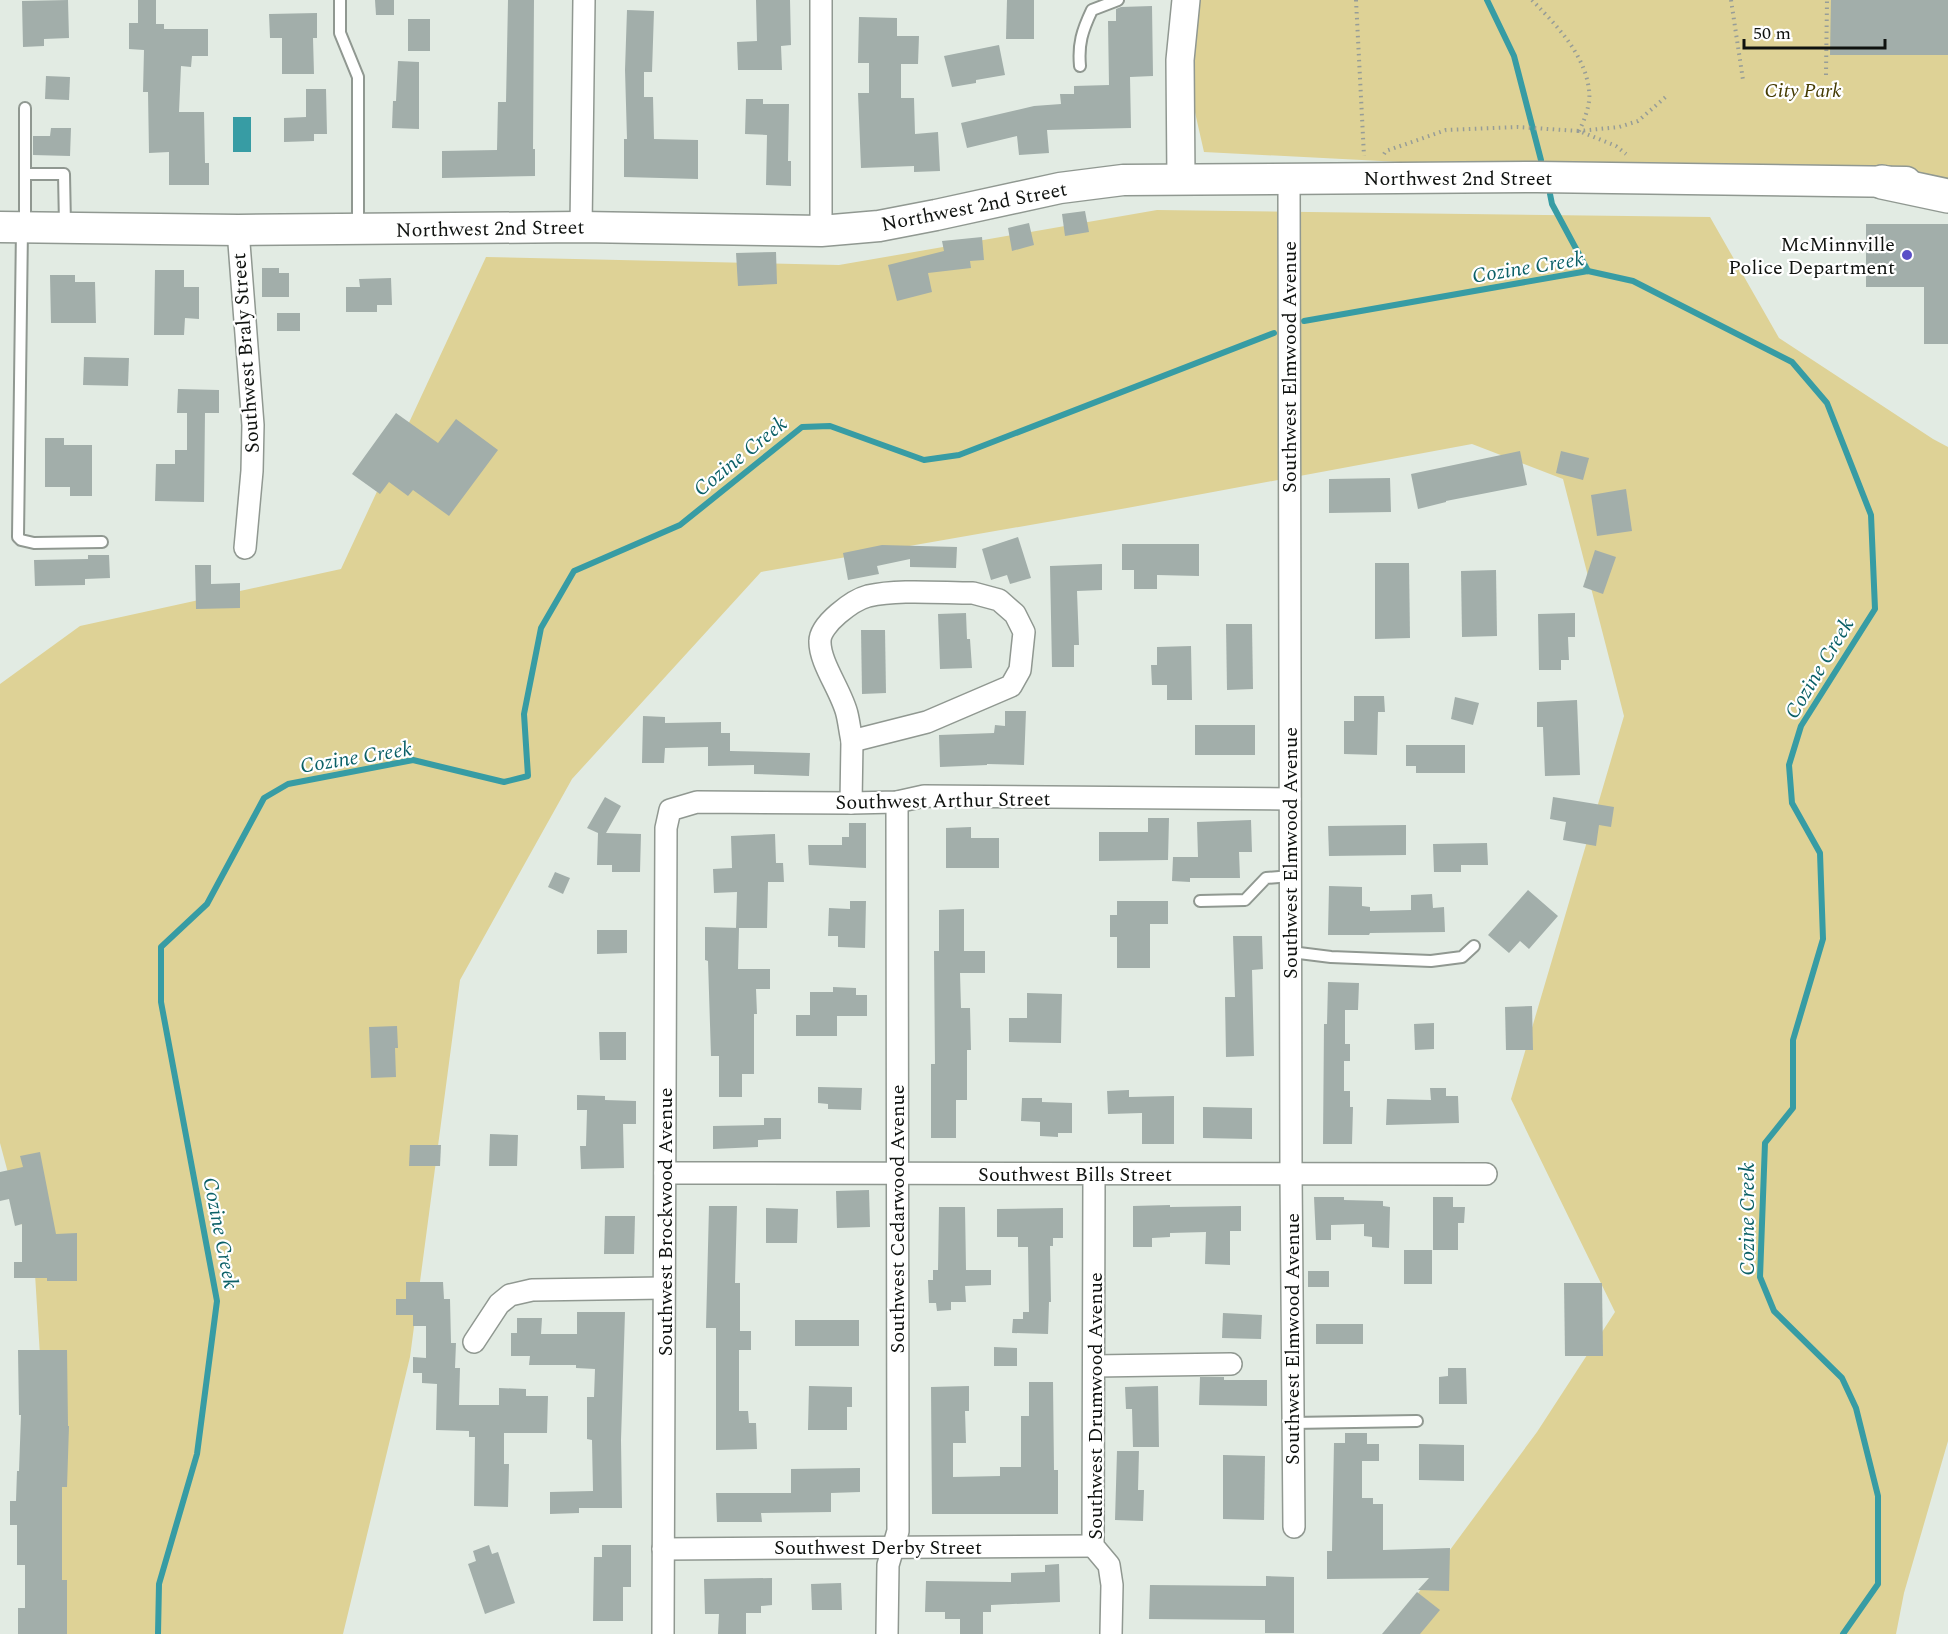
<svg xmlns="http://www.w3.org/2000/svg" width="1948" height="1634" font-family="Spectral,serif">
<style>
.green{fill:#ded296}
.water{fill:#379ca4}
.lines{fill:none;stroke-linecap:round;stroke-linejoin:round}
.stream{stroke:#379ca4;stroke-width:6}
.building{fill:#a2aeaa}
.service-casing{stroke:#909891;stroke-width:14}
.minor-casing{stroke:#909891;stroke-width:24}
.tertiary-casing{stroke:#909891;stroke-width:30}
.secondary-casing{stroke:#909891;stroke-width:33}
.trunk-casing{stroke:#909891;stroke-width:36}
.path{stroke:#979d97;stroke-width:4;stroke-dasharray:1.5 4.5;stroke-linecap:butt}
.service{stroke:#fff;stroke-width:10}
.minor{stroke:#fff;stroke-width:21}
.tertiary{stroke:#fff;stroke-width:27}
.secondary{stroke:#fff;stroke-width:30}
.trunk{stroke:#fff;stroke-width:33}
.poi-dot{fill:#5a4fc7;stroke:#fff;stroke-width:2}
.labels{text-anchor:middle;stroke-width:4.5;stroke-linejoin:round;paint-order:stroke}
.park-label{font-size:20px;font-style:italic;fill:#443a00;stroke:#fff}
.street-label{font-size:20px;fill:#0f120f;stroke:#fff}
.poi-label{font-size:20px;fill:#0f120f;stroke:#fff;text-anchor:end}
.water-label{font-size:21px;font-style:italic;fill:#0b6067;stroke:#fff}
</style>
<rect width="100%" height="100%" fill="#e2ebe3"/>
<g class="green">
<polygon points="1195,0 1948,0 1948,181 1772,181 1204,152 1194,108 1192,34"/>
<polygon points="1157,210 1710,217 1779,338 1933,439 1948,447 1948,1441 1904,1593 1896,1634 1388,1634 1537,1432 1615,1312 1511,1099 1624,716 1563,479 1472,444 1127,508 761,572 572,779 460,980 410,1357 343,1634 57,1634 35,1274 0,1143 0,684 80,626 341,569 486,257 839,265"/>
</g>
<rect class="water" x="233" y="117" width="18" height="35"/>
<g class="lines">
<g class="stream">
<polyline points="1487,0 1514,56 1541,160"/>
<polyline points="1550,194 1552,204 1588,271"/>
<polyline points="1304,321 1588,271 1633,281 1792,362 1827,403 1871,515 1875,609 1801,726 1789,765 1792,803 1820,853 1823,939 1793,1040 1793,1108 1765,1143 1760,1277 1774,1311 1842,1378 1856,1408 1878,1496 1878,1584 1843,1634"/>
<polyline points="158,1634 159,1584 197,1454 217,1301 161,1002 161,947 207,904 264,798 288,784 413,760 504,782 528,776 524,714 541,628 574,571 680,525 802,427 830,426 924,460 959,455 1274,333"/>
</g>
</g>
<g class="building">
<polygon points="68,0 69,38 44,39 44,46 23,47 22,1"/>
<polygon points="138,0 156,0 156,24 164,24 164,29 208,29 208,56 192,56 191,67 181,66 179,112 204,112 205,163 209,163 209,185 169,185 169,152 149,153 148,92 143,92 144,50 129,49 129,23 138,23"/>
<polygon points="375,0 394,0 394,15 376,15"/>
<polygon points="508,0 534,0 533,149 535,149 535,176 442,178 442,151 497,150 498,102 506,102"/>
<polygon points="756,0 790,0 791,45 781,46 782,70 738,70 737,42 757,41"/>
<polygon points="1007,0 1034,0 1034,39 1006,39"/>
<polygon points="1831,0 1948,0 1948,55 1830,55"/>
<polygon points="1152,6 1153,76 1130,77 1131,128 1047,130 1049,153 1019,155 1017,136 967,148 961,123 1034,106 1061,104 1060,94 1074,94 1074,86 1109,85 1108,21 1116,21 1116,9 1121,7"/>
<polygon points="627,10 654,11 652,72 644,72 644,97 653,97 654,139 698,140 698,179 624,177 624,139 627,139 625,70"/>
<polygon points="317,13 317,38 313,38 314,74 282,74 282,38 270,38 269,14"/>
<polygon points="859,17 897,18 897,36 919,36 918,64 901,64 901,98 914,98 915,134 938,132 940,171 914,172 914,166 861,168 858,93 869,93 869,63 858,63"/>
<rect x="408" y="19" width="22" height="32"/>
<polygon points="999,45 1005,75 976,80 976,83 952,87 944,56"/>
<polygon points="398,61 419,62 419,129 392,128 393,101 396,101"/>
<polygon points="46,76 70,77 69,100 45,99"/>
<polygon points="306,89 326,89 327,134 314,134 314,141 284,142 284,118 306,117"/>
<polygon points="746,99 763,99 763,104 789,104 788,161 791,161 791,186 766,185 767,135 745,134"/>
<polygon points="51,128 71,128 70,156 33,155 33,136 50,136"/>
<polygon points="1085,211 1089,232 1065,236 1062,214"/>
<polygon points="1029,223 1034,245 1012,251 1008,228"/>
<polygon points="1866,224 1948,224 1948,344 1924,344 1924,287 1866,287"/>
<polygon points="982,237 984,260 970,261 971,268 928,273 932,292 897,301 888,265 944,251 942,241"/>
<polygon points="776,252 777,284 738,286 736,253"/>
<polygon points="262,268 279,268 279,273 289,273 289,297 262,297"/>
<polygon points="155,270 184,270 184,287 199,287 199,319 185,318 184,335 154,335"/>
<polygon points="50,275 75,275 75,282 95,282 96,323 51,323"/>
<polygon points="391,278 392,305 377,305 377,312 346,312 346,287 360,287 359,279"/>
<rect x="277" y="313" width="23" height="18"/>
<polygon points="84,357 129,358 128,386 83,385"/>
<polygon points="178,389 219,390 219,413 205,413 204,502 155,501 156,464 175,464 175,450 187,450 187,413 177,413"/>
<polygon points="396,413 438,443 456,419 498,450 449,516 413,490 408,496 389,482 380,494 352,474"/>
<polygon points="45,438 64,438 64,445 92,445 92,496 70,496 70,487 45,487"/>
<polygon points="1520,451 1527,485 1446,501 1446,502 1418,509 1411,474"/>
<polygon points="1561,451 1589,458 1583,480 1556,473"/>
<polygon points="1390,478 1391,512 1329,513 1329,479"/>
<polygon points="1626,489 1632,531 1597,536 1591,495"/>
<polygon points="1018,537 1031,578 1010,584 1007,575 991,580 982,549"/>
<polygon points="1122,544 1199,544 1199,576 1157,575 1157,589 1134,589 1134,570 1122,570"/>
<polygon points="882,545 957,547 956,568 910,567 910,559 877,566 879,574 848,580 843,553"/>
<polygon points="1595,550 1616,557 1603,594 1583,587"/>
<polygon points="88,555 109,555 110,578 85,579 85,585 35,586 34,560 88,559"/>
<polygon points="1375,563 1409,563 1410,638 1375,639"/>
<polygon points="1102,564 1102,590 1077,591 1079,645 1074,645 1074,667 1052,667 1050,566"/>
<polygon points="195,565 211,565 211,584 240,583 240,608 196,609"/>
<polygon points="1496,570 1497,636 1462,637 1461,571"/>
<polygon points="966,613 967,639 970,639 972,668 940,669 938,614"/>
<polygon points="1575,613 1575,637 1568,637 1569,660 1561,660 1561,670 1539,670 1538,614"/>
<polygon points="1226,624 1252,624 1253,689 1227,690"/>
<polygon points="861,630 885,630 886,693 862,694"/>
<polygon points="1191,646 1192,700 1167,700 1167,685 1152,685 1151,665 1157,665 1157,647"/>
<polygon points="1354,696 1384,696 1385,712 1378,712 1377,755 1344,754 1344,721 1354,721"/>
<polygon points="1455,697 1479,703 1473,725 1451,719"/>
<polygon points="1577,700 1580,775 1545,776 1543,727 1537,727 1537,702"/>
<polygon points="1005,711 1026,711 1024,765 987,764 987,765 940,767 939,735 994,733 995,725 1005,726"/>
<polygon points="643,716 665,717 665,723 721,722 721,733 730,733 730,751 810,753 809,776 754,774 754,765 708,766 708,747 665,748 664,763 642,763"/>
<rect x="1195" y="725" width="60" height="30"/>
<polygon points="1406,745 1465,745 1465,773 1416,773 1416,766 1406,766"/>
<polygon points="605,797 621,806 606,833 641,834 640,872 612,872 612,865 597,865 598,833 587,828"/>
<polygon points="1553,797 1614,807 1611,827 1599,825 1596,846 1563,840 1566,822 1550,819"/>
<polygon points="1148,818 1169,818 1168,860 1099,861 1099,832 1148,832"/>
<polygon points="1251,820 1252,852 1239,852 1240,878 1190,878 1190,882 1172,881 1173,857 1198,857 1197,822"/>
<polygon points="849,823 866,823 866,868 809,865 808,845 842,845 842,837 849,837"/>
<polygon points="1406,825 1406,855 1329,856 1328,826"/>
<polygon points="971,827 971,838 999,838 999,868 946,868 946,828"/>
<polygon points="775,834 776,863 783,863 784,882 768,882 767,928 736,928 737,892 714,893 713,869 732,868 731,836"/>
<polygon points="1487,843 1488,865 1461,865 1461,872 1434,872 1433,844"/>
<polygon points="555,872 570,878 563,894 548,887"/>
<polygon points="1329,886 1362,887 1362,906 1370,907 1370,911 1411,910 1411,895 1432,894 1433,908 1444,907 1445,932 1370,933 1369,935 1328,935"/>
<polygon points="1528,890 1558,916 1529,949 1520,941 1509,953 1488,935"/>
<polygon points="850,901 866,901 865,948 838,947 838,936 828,936 829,908 850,909"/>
<polygon points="1117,901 1168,901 1168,924 1150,924 1150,968 1117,968 1117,937 1110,937 1110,915 1117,915"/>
<polygon points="964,909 964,951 985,951 985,973 960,973 961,1008 970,1008 971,1050 967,1050 967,1100 956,1100 956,1138 931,1138 931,1064 935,1064 934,951 939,951 939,910"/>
<polygon points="705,927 739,928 738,969 770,969 770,989 756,989 757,1014 754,1014 754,1074 742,1074 742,1097 719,1097 719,1056 711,1056 708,961 705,960"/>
<polygon points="597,930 627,930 627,953 597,954"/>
<polygon points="1233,936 1262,936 1263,969 1252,970 1254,1056 1226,1057 1225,997 1235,997"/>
<polygon points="1328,982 1359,983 1358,1010 1345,1010 1345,1044 1350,1044 1350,1061 1344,1061 1344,1091 1350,1091 1350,1107 1353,1107 1352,1144 1323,1144 1324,1024 1327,1024"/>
<polygon points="833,987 856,988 856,995 867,995 867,1016 837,1016 837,1036 796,1036 796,1015 810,1015 810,992 833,992"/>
<polygon points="1027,993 1062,994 1061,1043 1009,1042 1009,1018 1027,1018"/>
<polygon points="1532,1006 1533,1050 1506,1050 1505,1007"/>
<polygon points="1434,1023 1434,1049 1415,1050 1414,1024"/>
<polygon points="397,1026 398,1048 395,1048 396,1077 371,1078 369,1027"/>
<polygon points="599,1032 626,1032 626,1060 600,1060"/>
<polygon points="818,1087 862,1088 861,1110 828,1109 828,1104 818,1103"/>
<polygon points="1430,1088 1446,1088 1446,1096 1458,1096 1459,1123 1386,1125 1387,1099 1431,1100"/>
<polygon points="1129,1090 1129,1097 1174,1096 1174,1144 1142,1144 1142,1113 1108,1114 1107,1091"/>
<polygon points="577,1095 605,1096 605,1100 636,1101 636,1124 623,1124 624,1168 581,1169 580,1146 586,1146 587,1110 577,1110"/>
<polygon points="1022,1098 1042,1098 1042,1102 1072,1103 1072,1133 1058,1133 1058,1137 1040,1136 1040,1122 1021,1121"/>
<polygon points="1203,1107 1252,1108 1252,1139 1203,1138"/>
<polygon points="764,1118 781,1118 781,1139 758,1140 758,1147 713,1149 713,1126 764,1125"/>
<polygon points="490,1134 518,1135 517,1166 489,1166"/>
<polygon points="410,1145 441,1145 440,1166 409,1166"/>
<polygon points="40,1152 56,1234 77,1233 77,1281 47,1281 47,1278 14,1278 14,1262 22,1262 22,1224 15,1226 9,1199 0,1201 0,1172 23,1167 20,1156"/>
<polygon points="869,1190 870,1227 837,1228 836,1191"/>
<polygon points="1314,1197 1344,1197 1344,1200 1383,1201 1383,1206 1390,1207 1389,1248 1372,1247 1372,1237 1364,1236 1364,1224 1331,1225 1331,1240 1316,1240"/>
<polygon points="1433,1197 1453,1197 1453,1207 1465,1207 1464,1223 1458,1223 1458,1250 1433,1250"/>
<polygon points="1170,1205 1170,1207 1241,1206 1241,1231 1230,1231 1230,1265 1205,1264 1206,1232 1170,1233 1170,1237 1152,1238 1152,1247 1133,1247 1133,1206"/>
<polygon points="709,1206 737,1206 735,1283 740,1283 740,1331 751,1331 751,1350 739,1350 739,1411 748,1411 749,1423 756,1423 757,1449 716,1450 716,1328 706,1328"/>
<polygon points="939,1207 965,1207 966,1270 991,1270 991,1285 965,1286 966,1302 951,1302 951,1310 937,1311 936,1303 929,1303 928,1280 933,1280 933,1270 938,1270"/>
<polygon points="766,1208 798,1209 797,1243 766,1243"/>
<polygon points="1063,1208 1063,1238 1053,1238 1053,1246 1050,1246 1051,1302 1049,1302 1048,1334 1012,1333 1013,1319 1023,1319 1023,1312 1029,1312 1028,1247 1018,1247 1018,1237 997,1237 997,1209"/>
<polygon points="605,1216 635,1216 634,1254 604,1254"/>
<rect x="1404" y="1250" width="28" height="34"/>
<rect x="1308" y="1271" width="21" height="16"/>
<polygon points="406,1282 443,1282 444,1299 450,1299 451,1343 456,1343 455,1368 460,1368 459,1405 499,1405 499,1388 526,1389 526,1396 548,1396 547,1433 504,1433 504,1464 509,1464 508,1507 474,1506 475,1437 469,1437 469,1431 436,1430 437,1384 422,1383 422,1373 413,1373 413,1357 426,1358 426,1326 413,1326 413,1315 396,1315 396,1299 406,1299"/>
<polygon points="1564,1283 1602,1283 1603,1356 1565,1356"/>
<polygon points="577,1312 625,1312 621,1440 622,1508 579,1508 579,1513 550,1514 550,1492 593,1491 592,1440 587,1439 587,1397 594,1397 595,1369 576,1368 576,1365 529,1365 530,1356 511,1356 511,1333 517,1333 517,1318 542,1318 541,1334 577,1334"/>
<polygon points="1223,1313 1262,1315 1261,1339 1222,1338"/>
<rect x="795" y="1320" width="64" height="26"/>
<rect x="1316" y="1324" width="47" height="20"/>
<polygon points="994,1347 1017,1348 1017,1366 994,1366"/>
<polygon points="18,1350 67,1350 68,1426 69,1426 67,1487 62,1487 62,1580 67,1580 67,1634 18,1634 18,1608 25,1608 25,1565 17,1565 17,1525 10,1525 10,1501 16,1501 17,1471 19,1471 21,1415 19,1415"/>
<polygon points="1448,1368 1466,1368 1467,1404 1439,1404 1439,1377 1448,1376"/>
<polygon points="1200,1377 1224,1377 1224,1380 1267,1380 1267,1406 1199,1405"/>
<polygon points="1029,1382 1053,1382 1054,1470 1058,1470 1058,1514 932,1514 931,1387 969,1386 969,1411 965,1411 966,1443 953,1443 953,1477 1000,1476 1000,1467 1021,1467 1021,1416 1029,1416"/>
<polygon points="809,1386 852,1387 852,1407 847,1407 847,1430 808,1430"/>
<polygon points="1158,1386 1159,1447 1133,1447 1132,1409 1126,1409 1125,1387"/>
<polygon points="1345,1433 1367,1433 1367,1444 1379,1444 1379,1461 1362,1461 1362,1498 1373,1498 1373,1504 1383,1504 1383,1550 1450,1548 1449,1591 1418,1590 1429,1578 1327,1579 1327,1551 1332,1551 1334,1443 1345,1443"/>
<polygon points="1419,1444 1464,1445 1464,1481 1419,1480"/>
<polygon points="1117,1451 1139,1451 1138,1490 1144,1490 1143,1521 1115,1520"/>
<polygon points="1223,1455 1265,1456 1264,1520 1223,1519"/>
<polygon points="860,1468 860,1492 831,1493 831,1512 761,1513 762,1522 717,1522 716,1493 791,1493 791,1469"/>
<polygon points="489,1545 492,1554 498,1552 515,1603 485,1614 468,1564 476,1561 473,1551"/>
<polygon points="602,1545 631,1545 631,1587 623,1587 623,1621 593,1621 594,1557 602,1557"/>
<polygon points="1059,1564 1060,1602 991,1605 991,1612 983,1612 983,1634 960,1634 960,1619 945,1619 945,1612 925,1612 926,1581 1011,1582 1011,1573 1045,1572 1045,1565"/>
<polygon points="1266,1576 1294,1577 1294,1633 1265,1633 1265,1620 1149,1619 1150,1585 1266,1586"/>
<polygon points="772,1578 772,1605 761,1606 761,1613 746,1613 746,1634 718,1634 719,1614 705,1614 704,1579"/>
<polygon points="841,1583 842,1610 812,1610 811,1584"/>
<polygon points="1417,1592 1440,1610 1420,1634 1382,1634"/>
</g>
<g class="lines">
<g class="service-casing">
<g id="service">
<polyline points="340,0 340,33 358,77 358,226"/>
<path d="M1080 66C1078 44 1082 31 1092 10L1118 0"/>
<polyline points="25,174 25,108"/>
<polyline points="25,224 25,174 64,174 65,225"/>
<polyline points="22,228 18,537 21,540 34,543 102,542"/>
<polyline points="1200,901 1245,900 1266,878 1291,876"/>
<polyline points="1291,952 1331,957 1431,961 1462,957 1474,946"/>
<polyline points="1292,1423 1417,1421"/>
</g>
</g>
<g class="minor-casing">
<g id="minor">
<polyline points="821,0 821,231"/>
<polyline points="1289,179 1291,1174 1294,1527"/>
<polyline points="581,227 584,0"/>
<polyline points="238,230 253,425 252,471 245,548"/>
<path d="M973 593 999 600 1015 614 1024 632 1020 670 1011 686 927 722 852 741C850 732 849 722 847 714 842 692 819 662 820 641 820 624 853 600 868 596 898 589 941 593 973 593Z"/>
<polyline points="851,803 852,741"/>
<polyline points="665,1173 1486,1174"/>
<polyline points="1094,1174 1093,1546 1109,1565 1112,1585 1111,1634"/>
<polyline points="474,1342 499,1304 510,1295 532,1290 664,1288"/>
<polyline points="1094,1366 1231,1364"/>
<polyline points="663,1549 1093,1546"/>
<polyline points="663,1634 666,828 670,810 697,802 851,803 897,802 924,796 1290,799"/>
<polyline points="887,1634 888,1565 898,1531 897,802"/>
</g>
</g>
<g class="tertiary-casing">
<polyline id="tertiary" points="1181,179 1180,60 1186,0"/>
</g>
<g class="secondary-casing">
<polyline id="secondary" points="0,227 238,230 581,227 821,231 879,226 936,215 1060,188 1123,180 1537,177 1906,182"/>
</g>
<g class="trunk-casing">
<polyline id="trunk" points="1882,182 1948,196"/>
</g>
<g class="path">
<polyline points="1356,0 1364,156"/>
<path d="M1532 0C1556 25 1585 54 1589 90 1591 103 1585 119 1579 131L1619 127 1638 121 1668 95"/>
<polyline points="1731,0 1743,80"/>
<polyline points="1826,75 1827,0"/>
<polyline points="1384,154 1386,151 1446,130 1518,127 1579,131 1616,146 1626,154"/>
</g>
<use href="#service" class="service"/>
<use href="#minor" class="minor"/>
<use href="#tertiary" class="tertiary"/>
<use href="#secondary" class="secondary"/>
<use href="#trunk" class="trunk"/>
</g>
<circle class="poi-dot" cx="1907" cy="255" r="6"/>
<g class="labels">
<g class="park-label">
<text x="1803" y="97">City Park</text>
</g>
<g class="street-label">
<text x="1458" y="185">Northwest 2nd Street</text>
<text transform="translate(974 206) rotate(-11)" y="7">Northwest 2nd Street</text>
<text transform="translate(490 228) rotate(-1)" y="7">Northwest 2nd Street</text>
<text transform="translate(245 353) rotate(-94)" y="7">Southwest Braly Street</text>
<text transform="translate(1289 367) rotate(-90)" y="7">Southwest Elmwood Avenue</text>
<text transform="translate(943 800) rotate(-1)" y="7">Southwest Arthur Street</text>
<text transform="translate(1290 853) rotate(-90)" y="7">Southwest Elmwood Avenue</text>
<text x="1075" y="1181">Southwest Bills Street</text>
<text transform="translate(897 1219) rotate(-90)" y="7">Southwest Cedarwood Avenue</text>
<text transform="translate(665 1222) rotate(-90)" y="7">Southwest Brockwood Avenue</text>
<text transform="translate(1292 1339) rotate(-90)" y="7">Southwest Elmwood Avenue</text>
<text transform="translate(1095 1406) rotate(-90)" y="7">Southwest Drumwood Avenue</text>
<text x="878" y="1554">Southwest Derby Street</text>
</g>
<g class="poi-label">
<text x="1895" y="251">McMinnville<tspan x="1895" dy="23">Police Department</tspan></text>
</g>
<g class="water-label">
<text transform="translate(1528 267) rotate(-9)" y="7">Cozine Creek</text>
<text transform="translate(740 456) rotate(-39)" y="7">Cozine Creek</text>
<text transform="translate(1819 668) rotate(-59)" y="7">Cozine Creek</text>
<text transform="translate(356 757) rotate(-9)" y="7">Cozine Creek</text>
<text transform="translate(1747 1219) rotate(-90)" y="7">Cozine Creek</text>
<text transform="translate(221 1233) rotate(79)" y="7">Cozine Creek</text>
</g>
</g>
<path d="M1744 39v9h141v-9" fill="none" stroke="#0f120f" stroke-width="3"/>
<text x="1753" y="39" font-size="18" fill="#0f120f" stroke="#ffffff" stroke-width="4.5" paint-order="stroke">50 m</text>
</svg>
